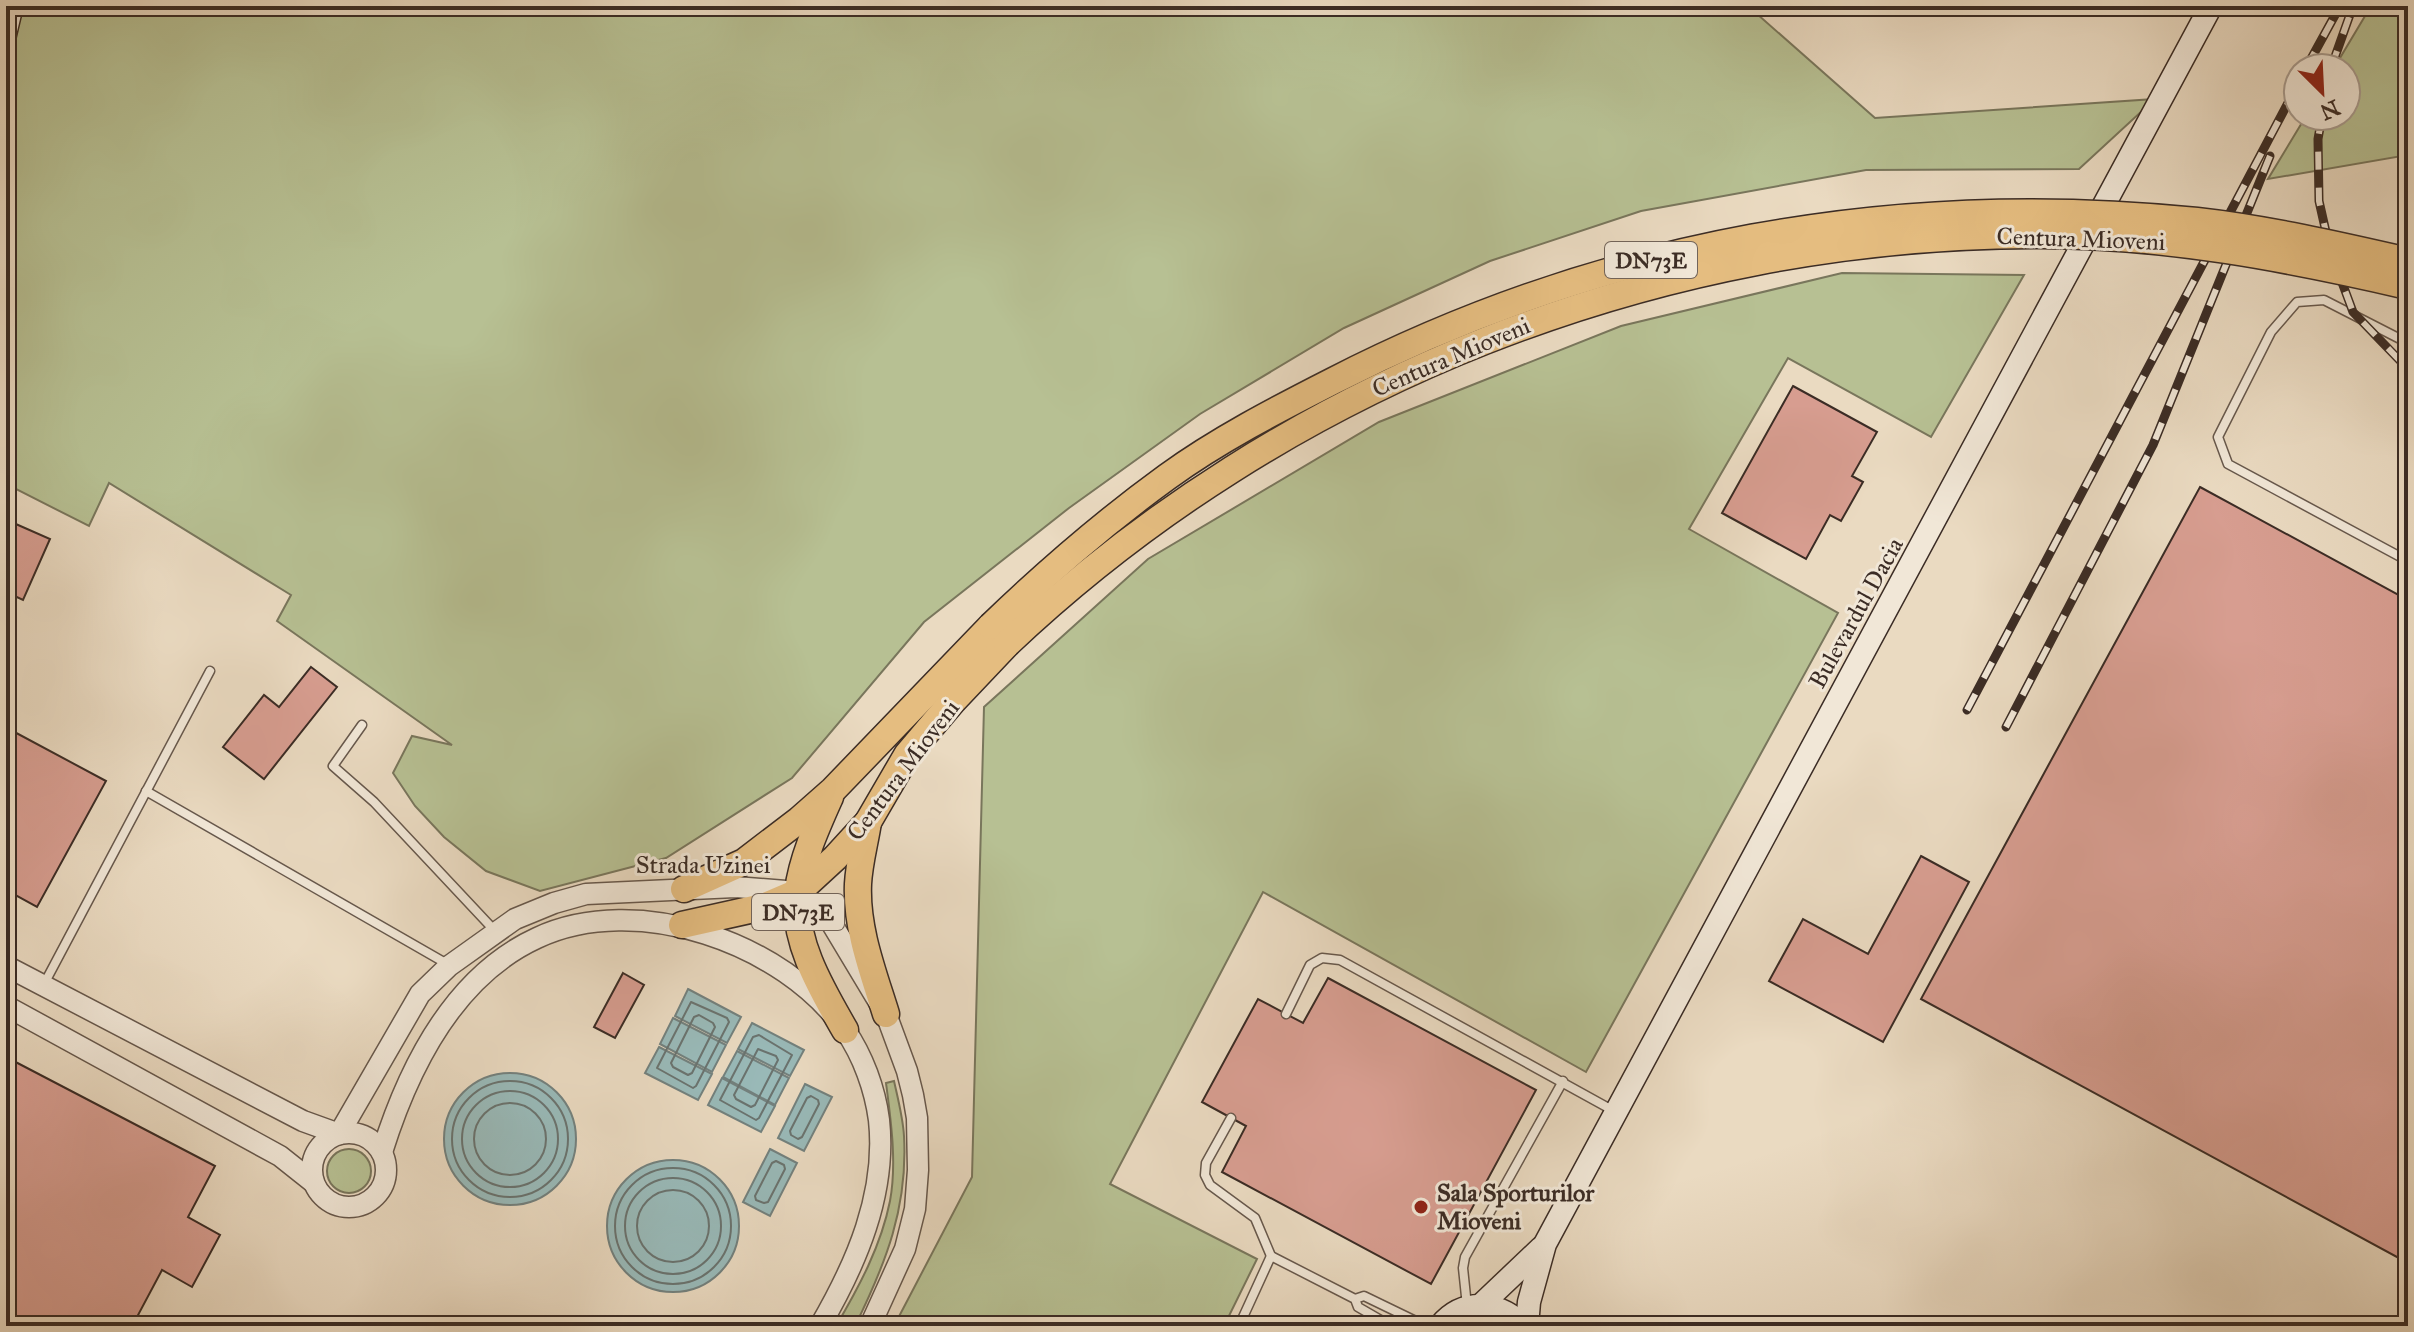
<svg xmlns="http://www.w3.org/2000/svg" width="2414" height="1332" font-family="'IM FELL Great Primer',serif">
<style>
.green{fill:#b7c093;stroke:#79765c;stroke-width:2}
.water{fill:#99bab9;stroke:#73817e;stroke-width:2}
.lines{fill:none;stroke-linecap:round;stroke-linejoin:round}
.shore{stroke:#6a736f;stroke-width:2}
.building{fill:#d79d90;stroke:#3b2c25;stroke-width:2}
.service-casing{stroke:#67584c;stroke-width:11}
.tertiary-casing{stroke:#67584c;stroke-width:23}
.secondary-casing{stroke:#3b2c25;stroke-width:25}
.trunk-casing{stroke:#3b2c25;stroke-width:29}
.service{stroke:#f1e7d7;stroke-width:8}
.tertiary{stroke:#f1e7d7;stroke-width:20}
.secondary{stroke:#f1e7d7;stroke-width:22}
.trunk{stroke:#e5bd80;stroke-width:26}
.rail-casing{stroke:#3b2c25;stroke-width:9}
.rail{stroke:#f1e7d7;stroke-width:6;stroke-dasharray:18;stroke-linecap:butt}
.trunk-bridge-casing{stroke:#3b2c25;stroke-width:29;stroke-linecap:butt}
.trunk-bridge{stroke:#e5bd80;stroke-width:26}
.poi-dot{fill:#8f2418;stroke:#f1e7d7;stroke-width:3}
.labels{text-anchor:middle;stroke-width:6;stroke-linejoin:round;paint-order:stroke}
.shield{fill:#f1e7d7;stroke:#72645a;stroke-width:2}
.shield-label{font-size:22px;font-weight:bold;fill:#3b2c25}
.street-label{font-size:24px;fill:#3b2c25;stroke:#f1e7d7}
.poi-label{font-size:24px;font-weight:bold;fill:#3b2c25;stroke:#f1e7d7;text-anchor:start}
</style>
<rect width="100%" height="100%" fill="#eadac1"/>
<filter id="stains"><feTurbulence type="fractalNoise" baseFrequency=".0025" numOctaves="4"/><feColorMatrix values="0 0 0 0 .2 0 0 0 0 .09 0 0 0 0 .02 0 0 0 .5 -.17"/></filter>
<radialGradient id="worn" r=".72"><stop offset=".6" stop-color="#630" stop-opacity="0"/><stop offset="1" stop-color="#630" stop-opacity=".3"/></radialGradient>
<g class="green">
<polygon points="6,6 1748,6 1875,118 2155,99 2079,169 1866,170 1641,211 1490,261 1344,328 1200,414 1069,508 924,622 792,778 666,858 540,891 486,871 444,837 415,806 393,773 412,736 452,745 277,621 291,595 109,483 89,526 6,484"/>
<polygon points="2371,6 2408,6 2408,155 2268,179 2306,116 2346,116 2346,68 2334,68"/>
<polygon points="1842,273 2024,275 1931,437 1788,358 1689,529 1838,613 1586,1072 1263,892 1110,1184 1257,1259 1224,1326 894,1326 972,1177 984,707 1148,559 1379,422 1621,326"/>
<path d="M894 1081C898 1099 903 1118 904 1136 908 1207 886 1263 855 1326H836C859 1287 881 1246 890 1201 897 1163 891 1121 886 1083Z"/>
<circle cx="349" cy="1171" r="22"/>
</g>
<g class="water">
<polygon points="688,989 741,1017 727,1043 675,1016"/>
<polygon points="673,1018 726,1045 712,1072 660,1044"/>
<polygon points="752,1023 804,1050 790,1076 738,1049"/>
<polygon points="659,1047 712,1074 698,1100 645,1073"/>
<polygon points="737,1051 789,1078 775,1105 723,1077"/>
<circle cx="510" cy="1139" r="66"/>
<polygon points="722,1078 775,1106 761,1132 708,1105"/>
<polygon points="805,1084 832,1097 804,1151 778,1138"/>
<polygon points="770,1149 797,1163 770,1216 743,1202"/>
<circle cx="673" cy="1226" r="66"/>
</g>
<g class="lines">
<g class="shore">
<polygon points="691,1002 727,1018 729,1022 696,1086 693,1088 657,1068"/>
<polygon points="699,1015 713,1023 715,1027 692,1073 688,1075 673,1067 671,1063 694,1017"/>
<polygon points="759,1035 792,1055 759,1118 756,1120 720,1100 753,1037"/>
<polygon points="758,1049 776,1056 778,1060 755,1105 751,1107 736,1099 734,1095"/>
<circle cx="510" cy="1139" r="58"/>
<circle cx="510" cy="1139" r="48"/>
<polygon points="811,1096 818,1100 819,1104 802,1137 798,1139 791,1135 790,1131 807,1098"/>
<circle cx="510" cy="1139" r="36"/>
<polygon points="776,1161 784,1165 785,1169 768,1202 764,1203 756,1200 755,1196 772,1163"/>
<circle cx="673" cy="1226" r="58"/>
<circle cx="673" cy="1226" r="48"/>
<circle cx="673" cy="1226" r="36"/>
</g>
</g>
<g class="building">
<polygon points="1793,386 1877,432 1852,476 1863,482 1841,521 1830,515 1806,559 1722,513"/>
<polygon points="2200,487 2408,600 2408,1263 1921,999"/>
<polygon points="9,521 50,539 23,600 6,592 6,527"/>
<polygon points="311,667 337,687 264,779 223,747 264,695 279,707"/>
<polygon points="7,728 106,781 37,907 6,890"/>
<polygon points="1921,856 1969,882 1883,1042 1769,981 1803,919 1868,954"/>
<polygon points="623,973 644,985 615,1038 594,1027"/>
<polygon points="1328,978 1536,1090 1431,1284 1222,1172 1246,1126 1202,1102 1258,999 1303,1023"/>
<polygon points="6,1057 215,1166 188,1217 220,1235 192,1287 162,1270 138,1315 157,1326 6,1326"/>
</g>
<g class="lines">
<g class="service-casing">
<g id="service">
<polyline points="2408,343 2324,300 2297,302 2271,332 2218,437 2228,464 2408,561"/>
<polyline points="362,725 333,766 374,802 495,931"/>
<polyline points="146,791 449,965"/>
<polyline points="43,986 210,671"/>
<polyline points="1286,1014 1310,965 1322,958 1340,960 1614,1111"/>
<polyline points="1231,1118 1206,1163 1205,1175 1210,1185 1255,1218 1271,1256 1355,1299 1358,1307 1391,1326"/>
<polyline points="1355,1299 1364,1296 1426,1326"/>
<polyline points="1467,1306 1463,1268 1465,1257 1563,1081"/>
<polyline points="1239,1326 1271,1256"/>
</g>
</g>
<g class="tertiary-casing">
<g id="tertiary">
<polyline points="6,966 303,1121 339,1134 420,994 449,966 515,919 554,903 586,894 735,887 798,892 832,924 886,1014 907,1071 913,1095 917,1118 918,1170 915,1209 905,1249 870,1326"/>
<polyline points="6,1006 280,1156 314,1183"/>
<circle cx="349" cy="1170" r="37"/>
<path d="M382 1152C408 1069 454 976 537 938 637 891 784 943 845 1030 863 1056 875 1089 879 1120 887 1194 856 1264 820 1326"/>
</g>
</g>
<g class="secondary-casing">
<g id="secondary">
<polyline points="1481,1305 1541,1248"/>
<path d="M1440 1326C1463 1298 1500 1301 1523 1326"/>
<path d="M1527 1326 1529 1302 1545 1244C1769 833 1989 419 2211 6"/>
</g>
</g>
<g class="trunk-casing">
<g id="trunk">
<path d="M830 797C817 826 802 859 798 891 791 939 822 990 845 1030"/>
<path d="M868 822C865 842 859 863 858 884 856 929 873 972 886 1014"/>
<polyline points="684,889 744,862 799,820 833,790 991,626"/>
<polyline points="682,925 763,907 798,892 835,858 868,822 907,755 952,702 1007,644"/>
</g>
</g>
<use href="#service" class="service"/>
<use href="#tertiary" class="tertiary"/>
<use href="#secondary" class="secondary"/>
<use href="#trunk" class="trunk"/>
<g class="rail-casing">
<g id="rail">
<polyline points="6,65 20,6"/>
<polyline points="2306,68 2340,6"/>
<polyline points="2331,68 2353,6"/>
<polyline points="2322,116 2318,139 2319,201 2330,250 2353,312 2408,369"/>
<polyline points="1967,710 2298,84"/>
<polyline points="2006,727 2153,445 2270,156"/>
</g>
</g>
<use href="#rail" class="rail"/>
<g class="trunk-bridge-casing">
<g id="trunk-bridge">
<path d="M991 626C1046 573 1105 522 1167 477 1218 440 1276 410 1333 381 1602 243 1895 190 2197 221 2268 229 2338 245 2408 261"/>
<path d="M1007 644C1284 382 1660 234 2041 235 2165 235 2287 258 2408 286"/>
</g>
</g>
<use href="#trunk-bridge" class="trunk-bridge"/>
</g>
<circle class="poi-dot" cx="1421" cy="1207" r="8"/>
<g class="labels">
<g class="shield">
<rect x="1605" y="242" width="92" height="36" rx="6"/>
<rect x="752" y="894" width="92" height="36" rx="6"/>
</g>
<g class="shield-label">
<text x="1651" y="268">DN73E</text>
<text x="798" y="920">DN73E</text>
</g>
<g class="street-label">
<text transform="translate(2081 239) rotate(2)" y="8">Centura Mioveni</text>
<text transform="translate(1451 357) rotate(-23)" y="8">Centura Mioveni</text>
<text transform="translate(1856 613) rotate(-61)" y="8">Bulevardul Dacia</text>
<text transform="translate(903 770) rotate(-53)" y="8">Centura Mioveni</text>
<text x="703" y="873">Strada Uzinei</text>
</g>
<g class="poi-label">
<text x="1437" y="1201">Sala Sporturilor<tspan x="1437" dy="28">Mioveni</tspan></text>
</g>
</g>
<rect width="2414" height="1332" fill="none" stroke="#eadac1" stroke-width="32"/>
<rect x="8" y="8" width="2398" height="1316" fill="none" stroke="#3b2c25" stroke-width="4"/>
<rect x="16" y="16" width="2382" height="1300" fill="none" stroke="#3b2c25" stroke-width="2"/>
<g transform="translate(2322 92) rotate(156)"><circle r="38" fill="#f1e7d7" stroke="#a89c90" stroke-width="2"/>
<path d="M0-6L14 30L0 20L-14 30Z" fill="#8f2418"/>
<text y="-12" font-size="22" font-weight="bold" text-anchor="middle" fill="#3b2c25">N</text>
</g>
<rect width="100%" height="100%" filter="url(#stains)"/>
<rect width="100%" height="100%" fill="url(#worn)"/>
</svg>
